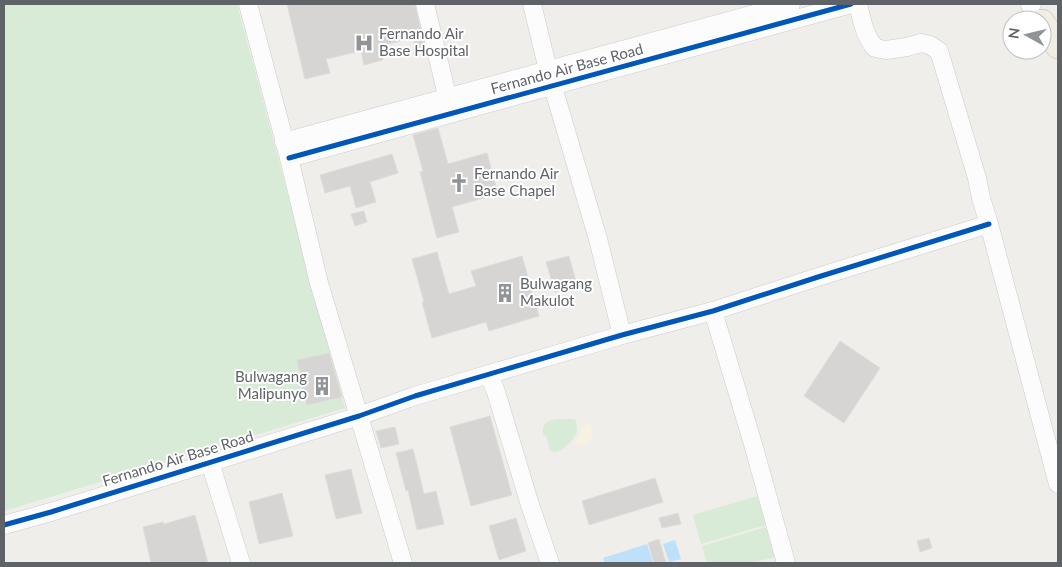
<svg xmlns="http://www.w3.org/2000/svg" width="1062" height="567" font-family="Lato,sans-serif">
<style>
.green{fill:#d8ebd6}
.sand{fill:#f6f1e1}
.water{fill:#bfe0f9}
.building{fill:#d6d5d3;stroke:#deddd9}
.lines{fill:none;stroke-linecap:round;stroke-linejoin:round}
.minor-casing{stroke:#cbcccc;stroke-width:19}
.highway-casing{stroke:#c8b996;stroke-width:26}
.minor{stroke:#fdfcfc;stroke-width:18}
.highway{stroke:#f0ede3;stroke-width:25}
.cycleway-casing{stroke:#fff;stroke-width:8}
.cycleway{stroke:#0057b8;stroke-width:5}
.labels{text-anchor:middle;stroke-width:4;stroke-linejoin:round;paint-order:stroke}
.poi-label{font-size:15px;fill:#5f6368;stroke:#fff;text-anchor:start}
.street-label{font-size:15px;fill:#5f6368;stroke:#fff}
</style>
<rect width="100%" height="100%" fill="#efeeea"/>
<g class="green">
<polygon points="4,4 237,4 345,408 4,511"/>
<path d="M558 419H572L576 420C577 426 578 431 575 436 572 442 556 458 550 450 548 447 549 442 547 438L543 434C542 423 548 420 558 419Z"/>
<polygon points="757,496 766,525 701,544 693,515"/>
<polygon points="766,527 775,557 752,563 707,563 702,546"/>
</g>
<path class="sand" d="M587 424 590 425C597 437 587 447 574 445L580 433 582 426Z"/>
<g class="water">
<polygon points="675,540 681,559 669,562 663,544"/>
<polygon points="647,544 653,563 605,563 603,558"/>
</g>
<g class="building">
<polygon points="287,4 415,4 425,50 416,52 413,38 380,46 383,60 364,65 361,51 326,59 330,73 305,79"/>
<polygon points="438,128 448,164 487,153 498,194 452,207 459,232 437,238 420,172 423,171 413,135"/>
<polygon points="392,154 398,173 370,182 376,202 356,208 350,186 325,193 320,175"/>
<polygon points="364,211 367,222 355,226 351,214"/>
<polygon points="437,252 449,294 476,286 471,271 522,256 539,316 489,331 486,322 432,338 422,302 424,302 412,259"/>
<polygon points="569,256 577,285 555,292 546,262"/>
<polygon points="840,341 880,368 844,423 804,396"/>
<polygon points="329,353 342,397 307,405 297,360"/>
<polygon points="490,416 512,495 471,506 450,427"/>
<polygon points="395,427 399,444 381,448 376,431"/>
<polygon points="413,449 424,494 436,491 444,524 417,530 408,490 406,491 396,453"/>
<polygon points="351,469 362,513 336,519 325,475"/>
<polygon points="655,478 663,502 589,525 582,501"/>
<polygon points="282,493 293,536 259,544 249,502"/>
<polygon points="678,513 681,524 662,528 659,518"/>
<polygon points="195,515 208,563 151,563 143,527 163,522 164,524"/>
<polygon points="516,518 526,551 499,560 489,526"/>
<polygon points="929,538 932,548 920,552 917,541"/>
<polygon points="659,539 666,563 654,563 648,543"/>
</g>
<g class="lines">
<g class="minor-casing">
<g id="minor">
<polyline points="248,4 289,158 319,283 403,563"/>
<polyline points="425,4 450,108"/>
<polyline points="532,4 548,70 598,239 622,335"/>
<path d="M858 4C862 20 864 35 875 48L886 50 907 47 921 43 930 45 939 51 977 178 981 198 989 224 1058 484"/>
<polyline points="1030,5 1032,4"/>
<polyline points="284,142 791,4"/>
<polyline points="289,158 851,4"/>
<polyline points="713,311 753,444 786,563"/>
<polyline points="489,375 496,392 530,505 550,563"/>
<polyline points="210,462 241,563"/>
<polyline points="4,525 51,512 359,416 415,396 622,335 713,311 818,277 989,224"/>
</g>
</g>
<g class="highway-casing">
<polyline id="highway" points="1042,22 1058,46"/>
</g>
<use href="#minor" class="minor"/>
<use href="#highway" class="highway"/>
<g class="cycleway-casing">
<g id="cycleway">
<polyline points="289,158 851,4"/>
<polyline points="4,525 51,512 359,416 415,396 622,335 713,311 818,277 989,224"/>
</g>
</g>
<use href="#cycleway" class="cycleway"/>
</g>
<defs>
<g id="hospital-bare" transform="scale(1.5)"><path d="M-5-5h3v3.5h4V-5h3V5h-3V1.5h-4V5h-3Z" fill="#919496" stroke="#fff" stroke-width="2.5" paint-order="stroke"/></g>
<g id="church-bare" transform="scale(1.5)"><path d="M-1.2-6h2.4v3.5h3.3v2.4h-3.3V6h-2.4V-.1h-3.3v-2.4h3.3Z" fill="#919496" stroke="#fff" stroke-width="2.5" paint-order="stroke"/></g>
<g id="building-bare" transform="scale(1.5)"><path d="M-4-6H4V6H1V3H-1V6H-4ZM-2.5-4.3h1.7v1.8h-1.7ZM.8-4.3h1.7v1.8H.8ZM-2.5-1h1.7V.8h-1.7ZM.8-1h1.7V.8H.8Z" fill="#919496" stroke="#fff" stroke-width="2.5" paint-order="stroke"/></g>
</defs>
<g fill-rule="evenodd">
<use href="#hospital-bare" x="364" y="43"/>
<use href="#church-bare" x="459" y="183"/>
<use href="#building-bare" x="505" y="293"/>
<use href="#building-bare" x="322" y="386"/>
</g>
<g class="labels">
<g class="poi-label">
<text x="379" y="39">Fernando Air<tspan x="379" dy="17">Base Hospital</tspan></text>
<text x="474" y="179">Fernando Air<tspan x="474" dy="17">Base Chapel</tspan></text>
<text x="520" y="289">Bulwagang<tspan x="520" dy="17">Makulot</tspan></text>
<text x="307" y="382" text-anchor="end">Bulwagang<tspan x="307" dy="17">Malipunyo</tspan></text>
</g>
<g class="street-label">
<text transform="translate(567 69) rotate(-15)" y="5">Fernando Air Base Road</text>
<text transform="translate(178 459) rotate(-17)" y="5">Fernando Air Base Road</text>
</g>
</g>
<rect width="1062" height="567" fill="none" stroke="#5f6368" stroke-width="10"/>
<g transform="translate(1027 35) rotate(278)"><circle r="24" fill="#ffffff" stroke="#bfc1c3"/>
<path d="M0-4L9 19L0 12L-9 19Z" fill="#919496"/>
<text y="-8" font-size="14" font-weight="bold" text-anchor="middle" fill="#5f6368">N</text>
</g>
</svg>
